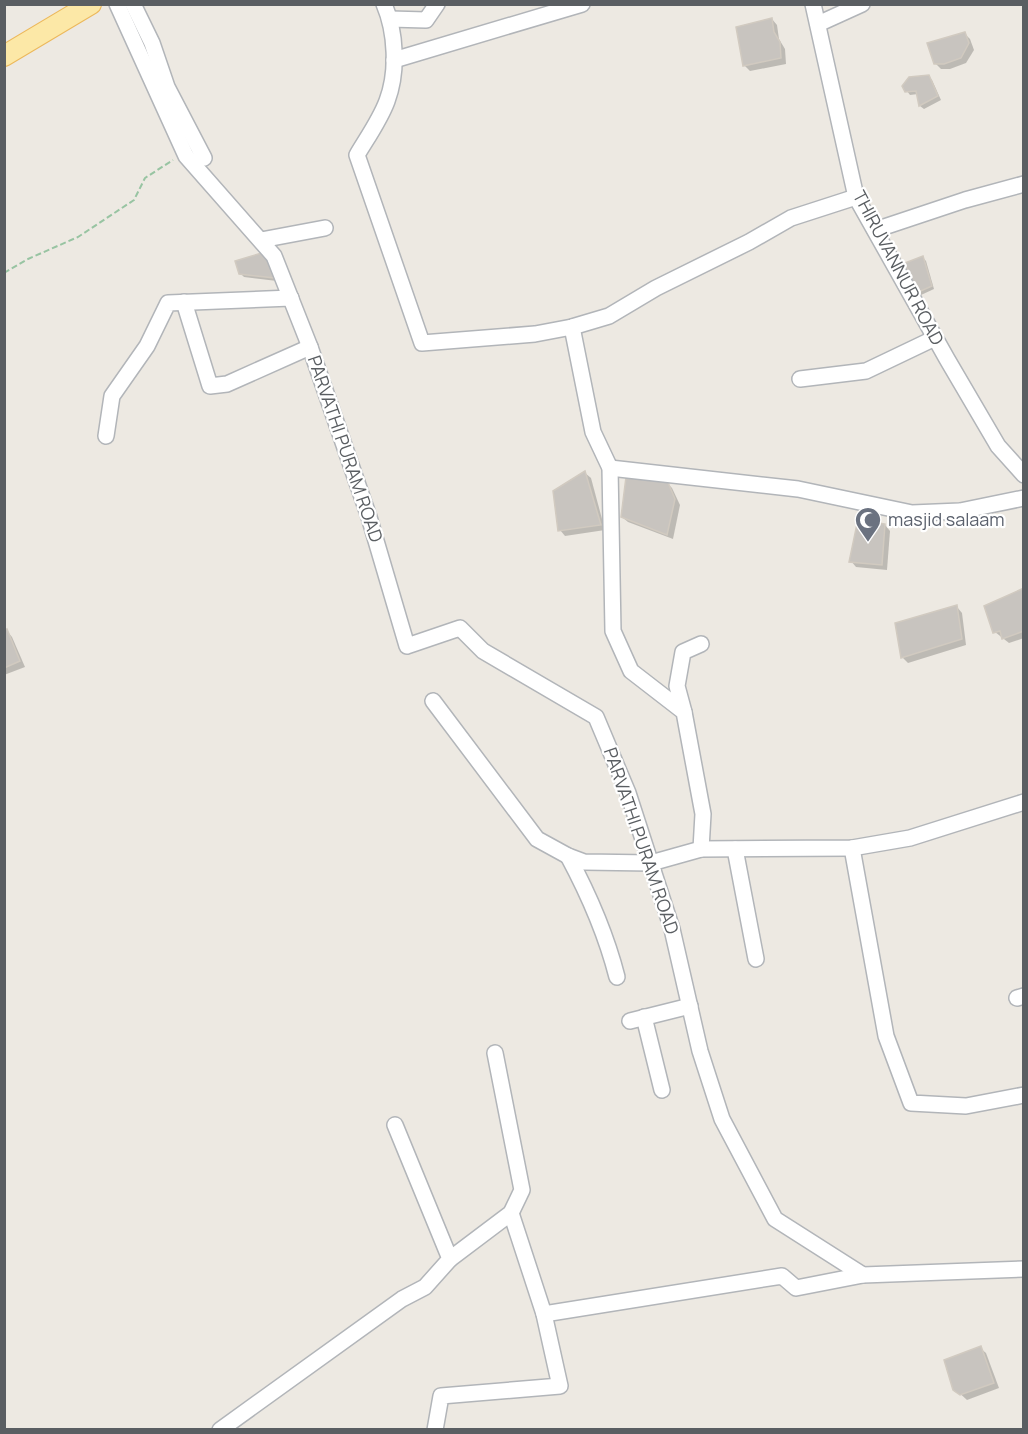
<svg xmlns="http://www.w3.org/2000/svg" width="1028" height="1434" font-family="Manrope,sans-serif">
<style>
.shadow{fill:#0003}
.building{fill:#c8c4bf;stroke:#d1cac0;stroke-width:1.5}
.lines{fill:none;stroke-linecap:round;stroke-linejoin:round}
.minor-casing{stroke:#b2b5b9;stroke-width:18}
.major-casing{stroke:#ecb85b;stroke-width:22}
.path{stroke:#98c4a2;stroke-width:2;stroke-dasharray:6 3;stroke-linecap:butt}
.minor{stroke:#fff;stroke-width:15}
.major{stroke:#fce8a7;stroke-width:20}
.labels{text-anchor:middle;stroke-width:4.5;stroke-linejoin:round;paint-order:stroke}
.street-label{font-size:18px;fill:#5a5e62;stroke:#fff}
.worship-label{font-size:18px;fill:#5b616d;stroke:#fff;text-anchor:start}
</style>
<rect width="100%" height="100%" fill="#ede9e2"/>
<g class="shadow">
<polygon points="772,19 777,25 779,39 785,49 786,64 750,71 744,65"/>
<polygon points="964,33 970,39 974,50 966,63 950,69 941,69 935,63"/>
<polygon points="928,76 932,80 941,100 924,109 920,106 918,94 910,95 907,91"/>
<polygon points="264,253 277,281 244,277 240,273"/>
<polygon points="923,258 926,261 934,289 921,295 917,292"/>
<polygon points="585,473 591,478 605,530 565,536 560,530"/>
<polygon points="666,482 672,488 680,505 673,539 628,522 622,517"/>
<polygon points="885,525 890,531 887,570 856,567 851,561"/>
<polygon points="1024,590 1024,638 1009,643 995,632"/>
<polygon points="957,607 962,613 966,645 908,663 902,657"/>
<polygon points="7,631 12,637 25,667 4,675 4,633"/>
<polygon points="980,1348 986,1353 999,1388 967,1400 955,1389"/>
</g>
<g class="building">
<polygon points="772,18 774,32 780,42 781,58 743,66 736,27"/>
<polygon points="965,32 969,43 961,58 944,64 934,64 927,43"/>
<polygon points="929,75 938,96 919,106 916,91 905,92 902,86 909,77"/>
<polygon points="265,252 275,278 239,274 235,261"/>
<polygon points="923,256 932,286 916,293 905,263"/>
<polygon points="585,471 601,525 558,531 553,491"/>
<polygon points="626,477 667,480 675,499 667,535 621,517"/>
<polygon points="858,519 885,524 882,565 849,562"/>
<polygon points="1024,588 1024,631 1002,639 1000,631 993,633 984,606"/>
<polygon points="957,605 962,639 901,658 895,623"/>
<polygon points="7,629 20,661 4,668 4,631"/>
<polygon points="981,1346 994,1383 960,1395 953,1390 944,1360"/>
</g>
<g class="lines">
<g class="minor-casing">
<g id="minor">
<polyline points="117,4 186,156 274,256 310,347 369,517 407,646 460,628 483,651 596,717 628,793 672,929 700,1051 722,1119 775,1219 863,1275 1024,1269"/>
<polyline points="133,4 152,43 167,87 204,158"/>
<path d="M384 4C396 32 398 72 387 101 380 120 367 138 357 155L422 343 535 334 572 327 609 316 656 288 749 242 791 218 856 197"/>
<polyline points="813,4 856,197 947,359 998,446 1024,475"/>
<polyline points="390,19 426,20 437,4"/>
<polyline points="818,24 862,4"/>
<polyline points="394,60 582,4"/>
<polyline points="875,230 965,200 1024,184"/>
<polyline points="261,240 325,228"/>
<polyline points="184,302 210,386 227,384 310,347"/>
<polyline points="800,379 866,371 935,338"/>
<polyline points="106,436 112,396 147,346 168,303 291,298"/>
<polyline points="610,468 798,489 912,513 960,511 1024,498"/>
<polyline points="433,701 537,839 568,856 584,862 651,863 701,849 703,814 684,712 631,671 613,631 610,468 593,432 572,327"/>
<polyline points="684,712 677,686 683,652 701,644"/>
<polyline points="852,848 886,1036 911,1103 966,1106 1024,1095"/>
<polyline points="701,849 852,848 910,838 1024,802"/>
<polyline points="735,849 756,959"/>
<path d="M568 856C589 895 606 934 617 977"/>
<polyline points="1017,998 1024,996"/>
<polyline points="644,1017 662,1090"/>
<polyline points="630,1021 690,1006"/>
<polyline points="450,1259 511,1213 522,1190 495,1053"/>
<polyline points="544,1314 782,1276 796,1288 863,1275"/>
<polyline points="220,1430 402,1299 425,1287 450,1259 395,1125"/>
<polyline points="435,1430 441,1396 560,1386 544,1314 511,1213"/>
</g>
</g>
<g class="major-casing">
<polyline id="major" points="4,56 91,4"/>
</g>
<polyline class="path" points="4,273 28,259 78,237 134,200 145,178 173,160"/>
<use href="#minor" class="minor"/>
<use href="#major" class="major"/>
</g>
<defs>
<g id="mosque-pin" transform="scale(1.35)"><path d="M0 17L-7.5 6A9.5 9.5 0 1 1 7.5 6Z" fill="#6b7280" stroke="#fff"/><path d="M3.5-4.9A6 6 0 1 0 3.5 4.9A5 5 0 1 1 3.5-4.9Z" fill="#fff"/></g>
</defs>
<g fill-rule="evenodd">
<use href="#mosque-pin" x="868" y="520"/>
</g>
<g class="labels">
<g class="street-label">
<text transform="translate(898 268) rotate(62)" y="6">THIRUVANNUR ROAD</text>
<text transform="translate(345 449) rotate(71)" y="6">PARVATHI PURAM ROAD</text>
<text transform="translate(641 841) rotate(71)" y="6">PARVATHI PURAM ROAD</text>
</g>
<g class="worship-label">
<text x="888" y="526">masjid salaam</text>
</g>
</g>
<rect width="1028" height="1434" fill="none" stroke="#5a5e62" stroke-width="12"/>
</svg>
